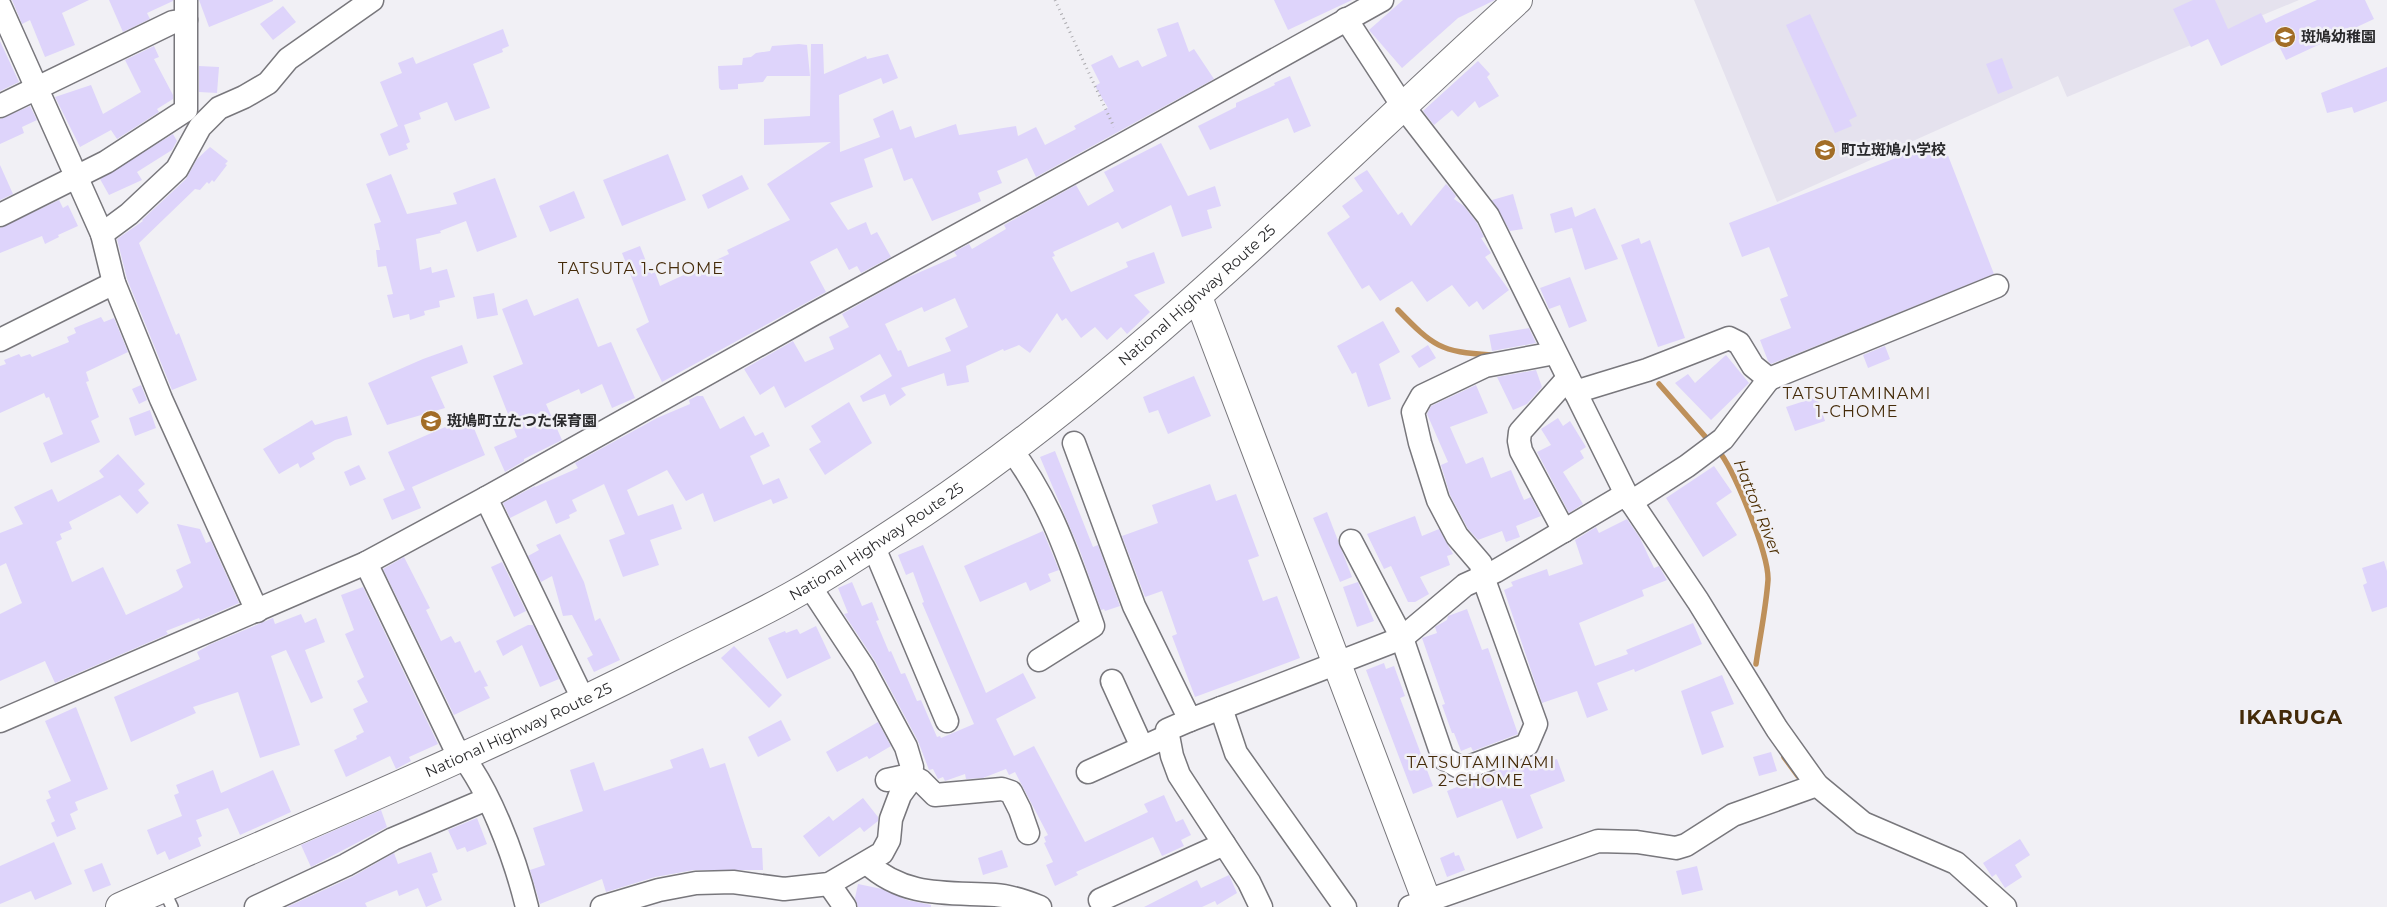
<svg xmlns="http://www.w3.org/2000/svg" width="2387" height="907" font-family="Montserrat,'Noto Sans JP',sans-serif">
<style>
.built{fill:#e5e2ee}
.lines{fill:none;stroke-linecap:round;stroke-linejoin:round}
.stream{stroke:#be905a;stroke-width:5.5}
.building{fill:#ded4fb;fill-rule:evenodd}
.service-casing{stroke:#78777c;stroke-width:14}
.minor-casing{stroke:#78777c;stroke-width:25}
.tertiary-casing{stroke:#78777c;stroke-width:30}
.trunk-casing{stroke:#78777c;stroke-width:30}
.path{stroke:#acabaf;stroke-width:3;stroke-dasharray:1 4;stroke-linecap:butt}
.service{stroke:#fff;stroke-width:11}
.minor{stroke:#fff;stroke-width:22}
.tertiary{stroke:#fff;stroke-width:28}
.trunk{stroke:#fff;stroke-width:28}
.labels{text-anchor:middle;stroke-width:5;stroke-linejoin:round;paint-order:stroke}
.poi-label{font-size:15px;font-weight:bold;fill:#2a2a2c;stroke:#f1f0f5;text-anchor:start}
.street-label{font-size:15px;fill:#2a2a2c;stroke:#f1f0f5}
.neighbourhood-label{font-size:16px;letter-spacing:1px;fill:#442a08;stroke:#f1f0f5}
.water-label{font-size:16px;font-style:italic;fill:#4c2d00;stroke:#f1f0f5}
.district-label{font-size:20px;font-weight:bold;letter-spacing:1px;fill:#442a08;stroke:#f1f0f5}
</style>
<rect width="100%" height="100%" fill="#f1f0f5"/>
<polygon class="built" points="1694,0 2299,0 2067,97 2058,76 1777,202"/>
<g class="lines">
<g class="stream">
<path d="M1398 310C1433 346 1440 352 1491 355"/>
<polyline points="1659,384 1710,442"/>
<path d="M1717 449C1734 468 1769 555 1768 580 1766 608 1760 636 1756 664"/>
<polyline points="1784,757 1798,776"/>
</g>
</g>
<g class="building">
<polygon points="12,0 89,0 62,13 75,45 45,57 30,20 22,24"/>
<polygon points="109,0 173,0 173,1 147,13 150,19 123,32"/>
<polygon points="199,0 273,0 273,1 209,27"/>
<polygon points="1274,0 1352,0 1288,30"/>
<polygon points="1403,0 1495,0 1458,18 1402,68 1369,30"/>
<polygon points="2193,0 2215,0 2228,29 2261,13 2266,23 2317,0 2365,0 2374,19 2286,60 2276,40 2221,66 2208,39 2191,47 2173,9"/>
<polygon points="283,6 296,22 273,40 260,24"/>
<polygon points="1810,14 1857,116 1849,120 1852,126 1835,133 1786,25"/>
<polygon points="1178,22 1189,52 1194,49 1214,79 1036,177 1027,158 997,171 1002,183 978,193 981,201 932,221 912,178 904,181 892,148 864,159 873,187 830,203 848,230 866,222 871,235 877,232 891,257 861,273 857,266 849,270 837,248 810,262 826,292 662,382 636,329 649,322 622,253 640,246 651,274 655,272 660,286 729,254 727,250 790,220 767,184 831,142 764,145 764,119 810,116 811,44 823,44 824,74 866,56 867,59 888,54 898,78 883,84 881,78 839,95 840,152 880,137 873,119 893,110 900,130 911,126 915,138 956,124 959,135 1016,126 1018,136 1036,127 1045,145 1076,129 1074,126 1108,108 1095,86 1100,83 1091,65 1112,55 1119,68 1138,60 1142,67 1167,56 1157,29"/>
<polygon points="503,29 509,46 502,49 503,52 473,64 490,108 455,121 447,102 419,113 421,119 404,125 410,142 406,144 408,149 389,156 380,134 398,126 380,82 402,73 398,63 413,57 416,64"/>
<polygon points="0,41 19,82 0,91"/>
<polygon points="799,44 807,45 810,76 767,76 763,82 738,84 738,89 721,90 719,88 718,66 742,65 743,58 751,57 756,53 770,51 772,46"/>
<polygon points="154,46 159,57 154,59 173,95 173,99 157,109 159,112 117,139 111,130 80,147 55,97 91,85 103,114 141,92 125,60"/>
<polygon points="2002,58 2013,88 1998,94 1986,64"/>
<polygon points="1478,61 1490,74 1487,77 1499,96 1479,108 1475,101 1458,117 1452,110 1434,125 1423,111"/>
<polygon points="199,66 219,67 217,93 199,92"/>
<polygon points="2387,67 2387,101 2354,113 2352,107 2327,113 2321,93"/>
<polygon points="1290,76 1311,126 1294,133 1288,118 1210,150 1198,126 1236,107 1236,103 1275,85 1274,83"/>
<polygon points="30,106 37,120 22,127 24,133 0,144 0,119"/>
<polygon points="173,134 177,141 172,150 137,172 142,180 109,195 100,179"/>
<polygon points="1942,140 1994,274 1771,364 1768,361 1760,340 1791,328 1780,299 1788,296 1769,247 1742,257 1729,223"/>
<path d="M1161 143 1188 196 1215 186 1221 206 1207 210 1212 228 1182 237 1171 205 1122 229 1118 222 1053 252 1055 256 1052 257 1071 292 1128 267 1126 262 1154 252 1165 283 1134 295 1150 312 1127 334 1121 327 1107 340 1095 327 1081 338 1066 318 1062 321 1057 313 1030 353 1019 345 1004 351 1003 349 966 366 969 382 947 386 944 373 901 388 906 395 890 406 885 394 863 402 860 396 892 376 880 354 785 408 774 386 760 395 744 369 793 341 805 362 834 349 829 337 849 327 842 314 904 279 957 256 954 252 969 244 972 249 1006 229 1004 225 1076 185 1088 206 1114 191 1104 172ZM955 298 968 327 945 338 951 351 908 367 901 350 898 351 885 324 922 307 924 312Z"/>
<polygon points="210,147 228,161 225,164 227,165 214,182 212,180 209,184 207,182 200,190 195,189 139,243 176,335 179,333 197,380 172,390 127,279 117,239 143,221 142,220 186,179 197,159"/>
<polygon points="668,154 686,200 622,226 603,180"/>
<polygon points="0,165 13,194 0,200"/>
<polygon points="1367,170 1398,215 1402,212 1411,226 1446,184 1448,186 1456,196 1454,199 1464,206 1477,223 1484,237 1481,238 1491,253 1485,257 1509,290 1483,310 1477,301 1469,307 1452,285 1427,302 1412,281 1380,301 1369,285 1362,289 1327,233 1350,217 1342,206 1363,191 1354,178"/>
<polygon points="391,174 407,214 457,204 453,193 495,178 517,237 477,252 466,221 440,231 441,233 416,239 420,270 431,267 432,273 447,269 455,297 439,301 440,307 424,311 425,315 410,320 409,314 393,318 387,295 393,294 386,266 378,267 376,250 380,250 374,224 381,222 366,184"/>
<polygon points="742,175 749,189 708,209 702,195"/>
<polygon points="574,191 585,218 550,232 539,206"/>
<polygon points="1513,194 1523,229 1510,231 1492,200"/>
<polygon points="59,200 63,208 68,205 78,226 58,235 59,237 45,244 42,236 0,253 0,228"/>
<polygon points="1572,207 1575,217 1595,208 1618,259 1585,270 1572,228 1555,233 1550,214"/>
<polygon points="1639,238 1641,244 1650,240 1685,338 1658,347 1621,245"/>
<polygon points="1570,277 1587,321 1569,328 1560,305 1549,309 1540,288"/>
<polygon points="494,293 498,315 477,319 473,297"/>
<polygon points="578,298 598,347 611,342 635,398 612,408 602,384 581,394 579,389 546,404 562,440 524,459 524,461 505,472 494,447 517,437 493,376 523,364 502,309 527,299 534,316"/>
<polygon points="101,317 104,322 114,318 128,352 86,372 89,381 86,382 99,417 91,421 100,442 51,463 43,443 63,434 49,397 46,398 44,393 0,413 0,366 6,364 4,360 19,354 21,357 30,354 32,357 69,342 67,337 76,333 74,328"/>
<polygon points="1383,321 1400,352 1379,364 1391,399 1368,407 1356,372 1352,374 1337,346"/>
<polygon points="1529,328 1536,343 1492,351 1489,335"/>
<polygon points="462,345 468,363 431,377 445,408 387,425 368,383 423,359"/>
<polygon points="1428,345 1436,358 1419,368 1411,356"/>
<polygon points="1885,346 1890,359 1868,368 1863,355"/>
<polygon points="1726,355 1749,383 1711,420 1675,383 1688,374 1695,383"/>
<polygon points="1536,370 1542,387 1527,404 1513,410 1497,377"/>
<polygon points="1194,376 1211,416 1168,434 1158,410 1149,413 1143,397"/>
<polygon points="141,385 147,400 139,404 132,389"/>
<polygon points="1476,385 1488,413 1450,427 1466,464 1483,457 1491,478 1511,470 1524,500 1531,497 1541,516 1516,526 1520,537 1506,542 1502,531 1478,540 1468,529 1450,495 1441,465 1448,462 1427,414 1431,406"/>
<polygon points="697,396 703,396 720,429 744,416 755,436 763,432 770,446 750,456 763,485 779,478 788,498 773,504 771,499 714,522 703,493 686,501 667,470 627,490 638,516 673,504 682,529 650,540 659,565 623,577 609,540 625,534 604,484 572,500 577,511 569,515 570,518 556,524 546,500 510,518 503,503 535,486 535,487 578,468 575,463 657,418 690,404 689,400"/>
<polygon points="1817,397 1825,421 1795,431 1786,407"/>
<polygon points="849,402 872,443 825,475 809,449 821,442 811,426"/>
<polygon points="150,410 156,428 135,436 129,418"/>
<polygon points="347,416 352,435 335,440 312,453 315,459 300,468 298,463 279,474 263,449 312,420 315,425"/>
<polygon points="1558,418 1563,426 1570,421 1586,447 1580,451 1584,458 1563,472 1583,504 1569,513 1537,452 1551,445 1541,429"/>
<polygon points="471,421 485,455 412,487 421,508 392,520 383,499 405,490 388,452 452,424 453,428"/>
<polygon points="1055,451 1093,547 1098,545 1120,606 1105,611 1104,609 1101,610 1080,551 1040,457"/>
<polygon points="118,454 145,484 138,490 149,503 137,514 120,495 69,522 72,529 60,534 62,539 56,542 72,582 103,567 126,615 178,591 183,587 176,570 191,563 177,524 200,529 206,543 211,541 239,603 200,620 199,618 166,631 168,634 55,683 45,661 0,681 0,614 22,603 6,563 0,566 0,533 23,524 14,507 52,489 58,502 104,477 99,471"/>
<polygon points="359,465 366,479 350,486 344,472"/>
<polygon points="1714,466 1732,492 1716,503 1737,535 1703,557 1666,498"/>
<polygon points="1210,484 1216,501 1236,494 1259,556 1248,560 1263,601 1277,596 1300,658 1195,697 1172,636 1177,634 1162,591 1145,597 1122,536 1158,523 1152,505"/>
<polygon points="1327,512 1352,577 1340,582 1313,518"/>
<polygon points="1415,516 1422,536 1439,529 1453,554 1447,556 1450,565 1420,577 1429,594 1415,602 1408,602 1391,566 1384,569 1367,534"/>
<polygon points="1627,519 1640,538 1654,568 1659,566 1667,580 1642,590 1644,596 1579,623 1595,666 1628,654 1626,650 1693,623 1702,644 1635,672 1634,669 1597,683 1608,710 1587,718 1577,691 1542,703 1504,590 1513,586 1511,582 1547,569 1549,576 1583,564 1575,540 1596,527 1599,533"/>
<polygon points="1043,531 1059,570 1048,574 1051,581 1030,591 1026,582 980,602 964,566"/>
<polygon points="560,534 584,582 595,621 600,618 620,660 594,672 587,658 593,655 572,615 563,616 552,576 541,582 528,556 539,550 536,545"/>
<polygon points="923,545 986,693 1023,673 1036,698 996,719 1014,756 1034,746 1085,842 1148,812 1144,804 1164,795 1176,822 1183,819 1191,835 1181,840 1184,846 1162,856 1153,837 1076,872 1078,875 1055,886 1046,865 1053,862 1044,843 1046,842 1044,837 1048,835 1015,772 1009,775 1006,769 983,778 966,779 965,774 945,781 943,777 938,779 933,769 929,770 918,741 875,661 844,614 848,613 838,588 852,582 862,606 872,602 879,620 876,621 889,652 891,651 901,674 905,673 917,701 921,700 937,737 940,736 941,738 974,724 922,603 924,602 913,572 906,575 898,555"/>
<polygon points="404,557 430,608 426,610 441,641 451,636 455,643 460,641 475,673 480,670 488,686 484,687 490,698 454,715 383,569"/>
<polygon points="2384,561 2387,571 2387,607 2372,612 2363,585 2367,583 2362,568"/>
<polygon points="502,562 526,611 514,617 491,567"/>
<polygon points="1358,582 1374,621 1357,627 1343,587"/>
<polygon points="363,587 438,744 409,757 411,761 396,769 390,756 346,777 334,750 357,739 356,736 364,732 353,709 368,702 357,681 364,677 345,634 354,630 341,595"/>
<polygon points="1467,609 1482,650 1488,648 1518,734 1473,751 1471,747 1461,751 1454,733 1452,733 1442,705 1445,704 1422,638 1437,633 1435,627 1447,620 1448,616"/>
<polygon points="301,614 305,623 316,618 325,642 305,650 323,698 311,703 286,650 271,656 300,745 260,758 238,692 193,707 196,713 131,742 114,697 200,659 197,652 211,644 273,618 275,624"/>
<polygon points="528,625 533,625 559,679 540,687 522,645 503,656 496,641"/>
<polygon points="816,626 831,658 787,679 768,638 785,631 786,633 797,629 800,634"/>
<polygon points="734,646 782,695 769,708 721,658"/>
<polygon points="1384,663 1386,669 1394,666 1405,696 1400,698 1433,786 1413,794 1366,670"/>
<polygon points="1722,675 1734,704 1711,712 1724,747 1702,755 1681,691"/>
<polygon points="76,707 108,789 75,802 78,810 70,814 76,829 57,837 51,823 55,821 46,800 51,798 48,791 71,781 45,721"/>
<polygon points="781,720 791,740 758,757 748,737"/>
<polygon points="878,722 891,746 869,759 867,756 837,772 826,752"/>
<polygon points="703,748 710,768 725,763 752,848 762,848 763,870 694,870 655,877 606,892 602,879 540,904 530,870 545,865 533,828 583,811 570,770 594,762 604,791 673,768 670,760"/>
<polygon points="1771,752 1777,771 1759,776 1753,757"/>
<polygon points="1549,754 1551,761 1557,759 1565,781 1530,795 1543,828 1517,839 1502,800 1457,818 1447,791 1527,759 1528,762"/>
<polygon points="213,770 221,793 273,770 291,812 240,835 228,808 196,820 202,836 198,838 201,846 169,860 165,851 157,855 147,830 182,816 174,795 179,793 176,785"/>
<polygon points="863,798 878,817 878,821 864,832 860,827 819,857 803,836 829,816 833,821"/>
<polygon points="381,810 387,827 311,867 301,845"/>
<polygon points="477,818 487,844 467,852 465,847 457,850 448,830"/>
<polygon points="2020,839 2030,855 2015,865 2022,877 2005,888 1996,874 1992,877 1983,863"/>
<polygon points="54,842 72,884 35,900 31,891 0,904 0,866"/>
<polygon points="1002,850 1008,867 983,875 978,858"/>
<polygon points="431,852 438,872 432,874 442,900 426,907 418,888 399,896 397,890 365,903 367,907 287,907 352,877 394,853 398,864"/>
<polygon points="1454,852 1455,856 1459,855 1465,870 1447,877 1440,858"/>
<polygon points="102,863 111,885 93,892 84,870"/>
<polygon points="1697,866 1703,890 1682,895 1676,871"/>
<polygon points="1229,875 1237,893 1217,905 1215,901 1202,907 1144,907 1197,880 1201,888"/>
<polygon points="858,884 882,889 907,900 931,905 931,907 858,907 855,898"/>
</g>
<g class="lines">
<g class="service-casing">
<polyline id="service" points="163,888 172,907"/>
</g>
<g class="minor-casing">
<g id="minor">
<polyline points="0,6 102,234 114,283 161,399 257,611"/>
<polyline points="1346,19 1402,105 1488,216 1626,494 1698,601 1777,729 1817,785 1863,823 1956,863 2005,907"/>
<polyline points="0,106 173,22 186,20"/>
<polyline points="0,215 106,162 186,110 186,0"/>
<polyline points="102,234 129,214 177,169 200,127 219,108 244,97 268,83 288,59 372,0"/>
<polyline points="0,340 114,283"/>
<polyline points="1575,392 1647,370 1729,338 1739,343 1753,366 1769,379 1997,286"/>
<polyline points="1074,443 1134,606 1190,720 1402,638 1465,585 1496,571 1626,494"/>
<path d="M1010 448C1052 503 1070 562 1093 626L1039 660"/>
<polyline points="486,498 584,701"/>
<polyline points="1631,502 1687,466 1723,439 1769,379"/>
<polyline points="1564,531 1521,451 1519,441 1520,432 1568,378"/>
<polyline points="1351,541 1402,638 1443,758 1463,769 1527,745 1536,724 1483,577 1481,564 1457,536 1438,500 1420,443 1413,412 1422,396 1485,366 1555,353"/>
<polyline points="873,545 947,721"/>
<path d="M366 563 454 746C488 783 515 858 527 907"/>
<polyline points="1112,681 1142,747"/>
<polyline points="1221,708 1236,753 1345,907"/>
<polyline points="1190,720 1167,730 1172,756 1179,775 1249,882 1261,907"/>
<polyline points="0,721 366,563 486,498 812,315 1122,145 1382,0"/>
<polyline points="1088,772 1168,736"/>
<polyline points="887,780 910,775 921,781 935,795 1002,789 1011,792 1020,810 1028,833"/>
<path d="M867 863C905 898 948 892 995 895 1011 896 1025 901 1040 907"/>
<polyline points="829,884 845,907"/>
<polyline points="1100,900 1224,844"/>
<polyline points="256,907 346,865 393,839 487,799"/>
<polyline points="602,907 659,890 696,883 733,882 784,889 829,884 882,853 889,840 891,819 900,795 908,784 912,767 906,747 863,667 809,585"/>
<polyline points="1410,907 1598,841 1637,842 1676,848 1686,845 1733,815 1817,785"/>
</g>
</g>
<g class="tertiary-casing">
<polyline id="tertiary" points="1198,297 1429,907"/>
</g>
<g class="trunk-casing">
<g id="trunk">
<path id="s1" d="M120 907C300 828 483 752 659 663 704 640 751 619 795 594 838 570 881 541 923 513 1141 366 1324 176 1518 0"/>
</g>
</g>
<polyline class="path" points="1055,0 1114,127"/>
<use href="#service" class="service"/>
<use href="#minor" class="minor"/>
<use href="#tertiary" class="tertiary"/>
<use href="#trunk" class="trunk"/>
</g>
<defs>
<g id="school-disc" transform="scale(1.125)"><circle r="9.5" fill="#a26d26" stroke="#f1f0f5"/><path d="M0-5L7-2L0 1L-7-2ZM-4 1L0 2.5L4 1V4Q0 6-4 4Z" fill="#fff"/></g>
</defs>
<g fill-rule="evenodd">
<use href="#school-disc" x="2285" y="37"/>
<use href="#school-disc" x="1825" y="150"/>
<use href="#school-disc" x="431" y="421"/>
</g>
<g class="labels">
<g class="poi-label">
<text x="2301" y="42">斑鳩幼稚園</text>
<text x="1841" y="155">町立斑鳩小学校</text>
<text x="447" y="426">斑鳩町立たつた保育園</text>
</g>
<g class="street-label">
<text dy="5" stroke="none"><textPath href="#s1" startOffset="1246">National Highway Route 25</textPath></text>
<text dy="5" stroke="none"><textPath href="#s1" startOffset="841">National Highway Route 25</textPath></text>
<text dy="5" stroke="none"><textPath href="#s1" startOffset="436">National Highway Route 25</textPath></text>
</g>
<g class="neighbourhood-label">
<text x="641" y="274">TATSUTA 1-CHOME</text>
<text x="1857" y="399">TATSUTAMINAMI<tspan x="1857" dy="18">1-CHOME</tspan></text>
<text x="1481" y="768">TATSUTAMINAMI<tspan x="1481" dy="18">2-CHOME</tspan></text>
</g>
<g class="water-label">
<text transform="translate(1758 507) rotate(68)" y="6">Hattori River</text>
</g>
<g class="district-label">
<text x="2291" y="724">IKARUGA</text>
</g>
</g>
</svg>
